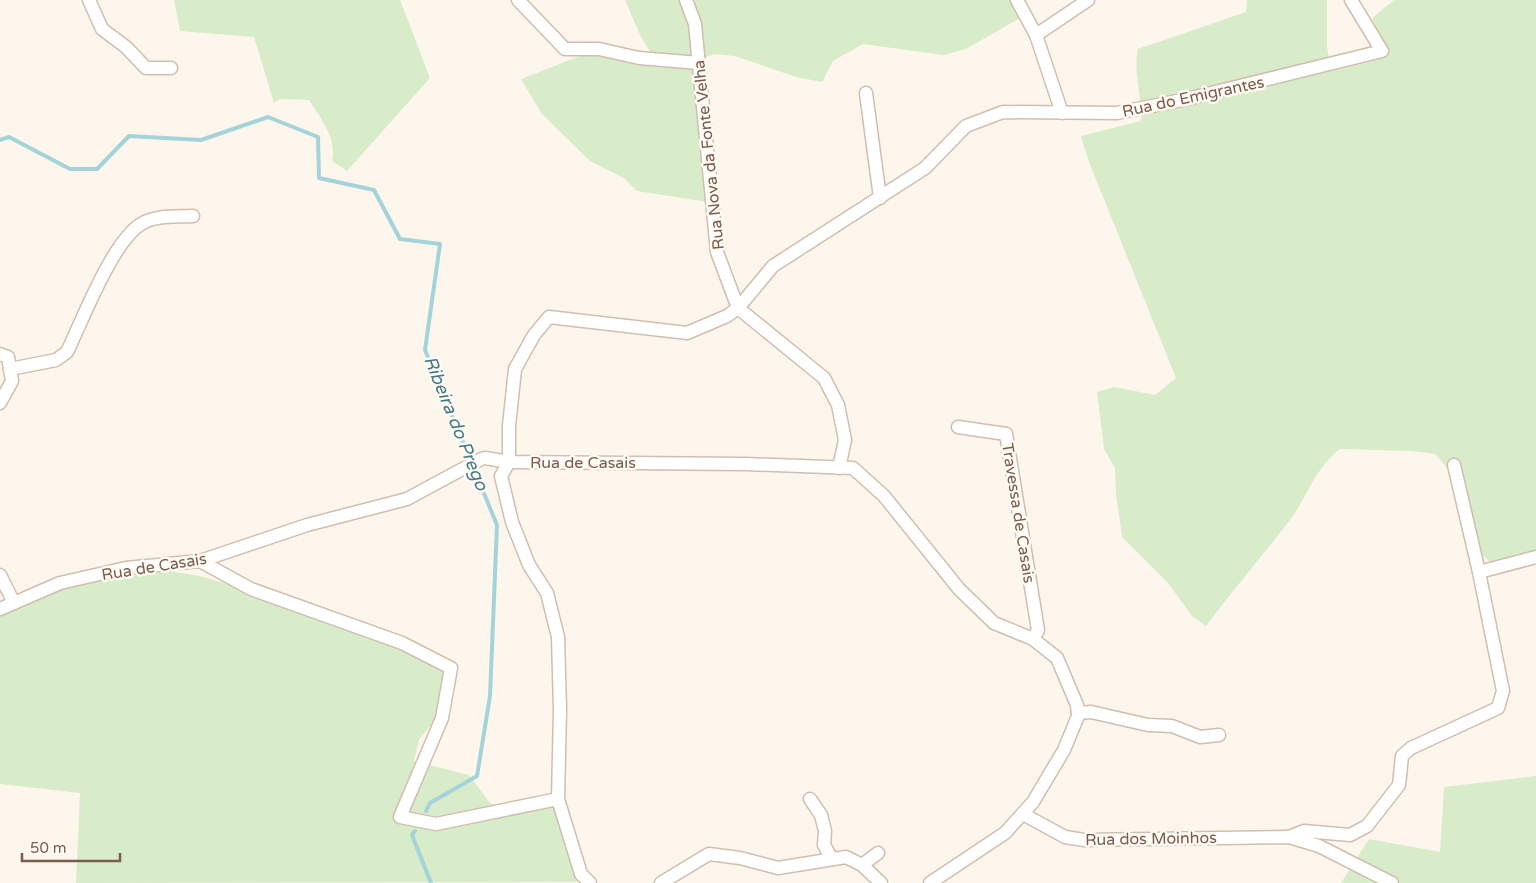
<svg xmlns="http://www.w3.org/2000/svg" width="1536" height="883" font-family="'Varela Round',sans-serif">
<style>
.green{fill:#d8ecc9}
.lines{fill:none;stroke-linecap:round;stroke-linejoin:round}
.stream{stroke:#a5d3da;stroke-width:4}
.street-casing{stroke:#d1beb0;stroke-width:15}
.street{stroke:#fff;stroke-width:12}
.labels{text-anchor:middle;stroke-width:5;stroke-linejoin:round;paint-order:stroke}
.street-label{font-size:16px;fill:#7a5c4d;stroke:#fffaf3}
.water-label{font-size:18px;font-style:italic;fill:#437c86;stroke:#fffaf3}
</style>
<rect width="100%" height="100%" fill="#fdf6ec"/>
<g class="green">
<path d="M174 0H400L430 78 347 171 332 161C337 138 321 119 309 100L280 99 274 103 254 37 180 31Z"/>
<polygon points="625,0 1011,0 1022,17 966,49 943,55 863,44 833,61 822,82 796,77 735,56 714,54 698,61 708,202 637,191 624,178 590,161 542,114 521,79 588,53 652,55 641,37"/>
<path d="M1247 0H1327V46L1331 71 1378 60 1386 52 1372 18 1394 0H1536V550L1493 565 1478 551 1449 470 1435 454 1411 451 1340 449C1313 471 1309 494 1290 520 1262 556 1233 590 1206 626L1192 616 1168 583 1122 537 1116 494 1115 468 1104 449 1097 392 1114 387 1155 395 1176 378 1089 162 1081 136 1141 121C1142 97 1133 70 1138 49L1246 12Z"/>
<polygon points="158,569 200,576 241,588 454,665 441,712 419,740 414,761 469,775 490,803 502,807 552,806 563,817 577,867 577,882 76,883 80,793 0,784 0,615 84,577"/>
<polygon points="1536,776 1536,883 1341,883 1369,839 1440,852 1444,787"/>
</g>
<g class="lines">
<g class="stream">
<polyline points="0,140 9,137 70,169 97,169 129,136 201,140 268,117 318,137 319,178 374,190 400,239 440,244 425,350 497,525 490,696 477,776 430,803 426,811"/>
<polyline points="415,831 412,835 431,883"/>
</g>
<g class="street-casing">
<g id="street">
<polyline points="89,0 102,29 126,47 146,68 171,68"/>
<polyline points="518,0 565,49 599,49 639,58 699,63"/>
<polyline points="686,0 695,24 717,252 738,308 824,378 838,405 845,440 839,468"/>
<polyline points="1017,0 1036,35 1062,113"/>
<polyline points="1036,35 1088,0"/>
<polyline points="866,93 880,198"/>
<polyline points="0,354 8,357 12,381 0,403"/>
<path d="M10 369 56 360 67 352C82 321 112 242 141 224 155 215 176 217 193 216"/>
<polyline points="958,427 1006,434 1038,630 1033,639"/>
<polyline points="200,561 251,589 402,643 451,668 442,718 400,817 436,824 558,799"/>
<polyline points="1479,572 1536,557"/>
<polyline points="0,575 14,603"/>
<polyline points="0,609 60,583 126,568 200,561 307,525 407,499 481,459 485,458 509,462 746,464 853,468 884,496 959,589 994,623 1033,639 1057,658 1077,705 1078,716 1064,750 1033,802 1005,833 930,883"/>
<polyline points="1078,713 1091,712 1148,725 1172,726 1200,737 1219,735"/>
<polyline points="810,799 821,815 825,831 824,845 832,859"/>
<polyline points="1023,814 1065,837 1084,840 1289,837 1319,846 1392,883"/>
<polyline points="1289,837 1304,831 1350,835 1367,826 1399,785 1402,756 1411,748 1498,708 1503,691 1479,572 1454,465"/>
<polyline points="862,865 878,853"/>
<polyline points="590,883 581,874 558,799 560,710 558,637 547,593 529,565 512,522 501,476 509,462 509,426 515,369 534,335 549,317 687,333 727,316 738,308 773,266 925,168 966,126 1003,112 1117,113 1187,99 1382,51 1351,0"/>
<polyline points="661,883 709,854 740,858 778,868 846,857 862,865 881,883"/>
</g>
</g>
<use href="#street" class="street"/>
</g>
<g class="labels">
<g class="street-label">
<text transform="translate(1193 96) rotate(-12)" y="6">Rua do Emigrantes</text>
<text transform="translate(708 155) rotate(-96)" y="6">Rua Nova da Fonte Velha</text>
<text x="583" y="468">Rua de Casais</text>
<text transform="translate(1019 513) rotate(81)" y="6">Travessa de Casais</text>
<text transform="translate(154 566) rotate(-9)" y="6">Rua de Casais</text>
<text transform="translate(1151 838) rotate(-1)" y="6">Rua dos Moinhos</text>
</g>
<g class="water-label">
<text transform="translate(456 423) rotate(68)" y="6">Ribeira do Prego</text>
</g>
</g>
<path d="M22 853v8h98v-8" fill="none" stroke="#7a5c4d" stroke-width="2.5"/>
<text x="30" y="853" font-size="15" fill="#7a5c4d" stroke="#fffaf3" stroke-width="4" paint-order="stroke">50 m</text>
</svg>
